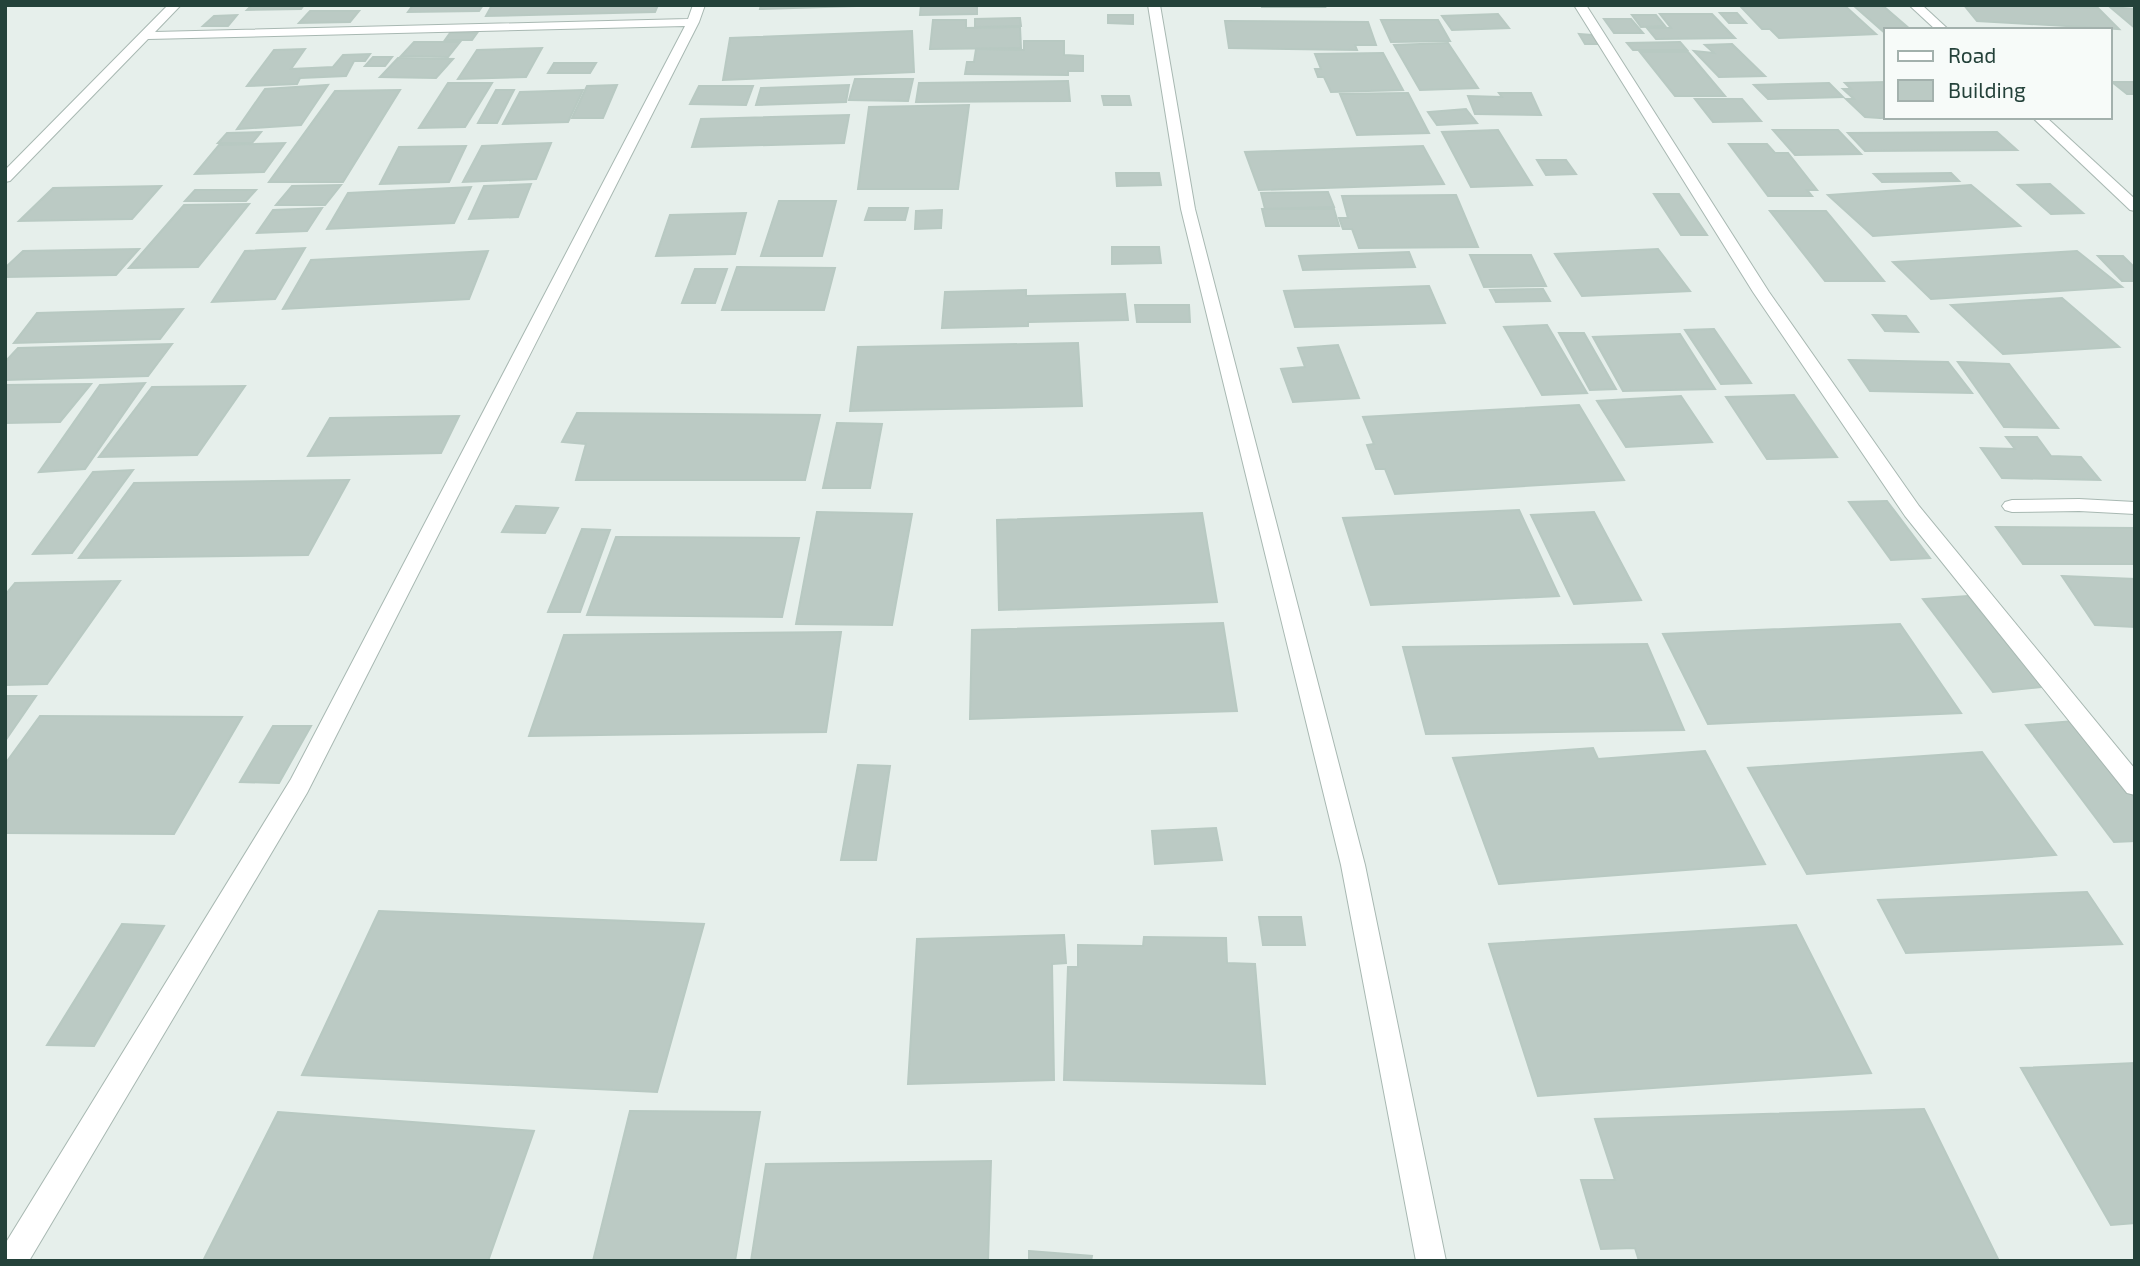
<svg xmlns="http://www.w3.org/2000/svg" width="2140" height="1266" font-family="'Exo 2',sans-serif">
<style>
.building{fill:#bbcac4;stroke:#b8c9c2;stroke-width:2}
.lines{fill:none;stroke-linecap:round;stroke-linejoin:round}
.street-casing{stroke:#a8b8b2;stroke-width:2}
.street{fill:#fff;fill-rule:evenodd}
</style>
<rect width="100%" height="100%" fill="#e6efeb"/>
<g class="building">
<polygon points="252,5 304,5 301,9 247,10"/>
<polygon points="413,5 483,5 479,11 408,12"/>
<polygon points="492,5 658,5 655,12 486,16"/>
<polygon points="761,5 888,5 760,9"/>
<polygon points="921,5 977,5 977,14 920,15"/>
<polygon points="1262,5 1324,5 1325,7 1262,7"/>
<polygon points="1791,5 1844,5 1876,34 1779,38 1770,29 1762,29 1741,7"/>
<polygon points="1882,5 1911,30 1886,30 1886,34 1854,6"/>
<polygon points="1964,5 2098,8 2119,29 1977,21"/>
<polygon points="2110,7 2135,9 2135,28"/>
<polygon points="310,11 359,11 350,22 299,23"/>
<polygon points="1720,13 1737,13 1746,23 1729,23"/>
<polygon points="1498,14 1509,28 1452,30 1442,16"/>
<polygon points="1660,14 1712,14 1735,38 1656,39 1647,28 1671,28"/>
<polygon points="237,15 228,26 203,26 214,16"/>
<polygon points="1108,15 1133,15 1133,24 1108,23"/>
<polygon points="1632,15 1656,15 1665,26 1641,27"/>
<polygon points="1020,18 1021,26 975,27 975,19"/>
<polygon points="1604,19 1631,19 1643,33 1614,33"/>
<polygon points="933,20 966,20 966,28 1020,27 1021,48 930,49"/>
<polygon points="1381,20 1438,20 1450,41 1391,42"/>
<polygon points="1225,21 1368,22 1376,45 1355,45 1357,50 1229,48"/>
<polygon points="912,31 914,72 723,80 730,38"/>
<polygon points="450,33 477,33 472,40 445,40"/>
<polygon points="1579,34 1592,35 1598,44 1585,44"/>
<polygon points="1024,41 1064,41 1064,55 1083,56 1083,71 1068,71 1068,75 965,74 967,62 974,62 976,49 1024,50"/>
<polygon points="414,42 460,42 448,57 401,56"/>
<polygon points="1680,42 1687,50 1633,50 1627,43"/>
<polygon points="1448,43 1478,88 1420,90 1394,45"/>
<polygon points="1732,44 1765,76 1719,77 1694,51 1714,53 1705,45"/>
<polygon points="542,48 526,77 458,79 477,50"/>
<polygon points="305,49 291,69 333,67 343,55 370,54 365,61 354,61 346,76 300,78 297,84 247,86 274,50"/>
<polygon points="1640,52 1688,52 1725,96 1675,96"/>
<polygon points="1383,53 1403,90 1331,92 1324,77 1318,77 1315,69 1321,69 1315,54"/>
<polygon points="373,57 392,57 385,66 365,66"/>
<polygon points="398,58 453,59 436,78 380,77"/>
<polygon points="554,63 596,63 590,73 548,73"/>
<polygon points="855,79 913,79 908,101 849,100"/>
<polygon points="1068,81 1070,101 916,102 919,83"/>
<polygon points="1886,82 1886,117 1912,117 1880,118 1865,117 1846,99 1854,99 1843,89 1851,89 1845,83"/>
<polygon points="2112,82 2135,82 2135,94 2127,94"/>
<polygon points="448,83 492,83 465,127 419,128"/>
<polygon points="1829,83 1843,97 1768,99 1754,85"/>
<polygon points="328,85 301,125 237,129 265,89"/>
<polygon points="617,85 603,118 572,118 587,86"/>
<polygon points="849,85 846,102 756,105 761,88"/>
<polygon points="699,86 753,86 746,105 690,104"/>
<polygon points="400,90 343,182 269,182 335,91"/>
<polygon points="496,90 514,90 497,123 478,123"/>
<polygon points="583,90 568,122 503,124 520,92"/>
<polygon points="1408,93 1429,133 1357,135 1340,94"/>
<polygon points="1499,93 1531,93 1541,115 1475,114 1468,96 1502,97"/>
<polygon points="1102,96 1129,96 1131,105 1104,105"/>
<polygon points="1695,99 1742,99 1761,121 1713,122"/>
<polygon points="969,105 958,189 858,189 869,107"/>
<polygon points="1466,109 1477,123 1437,125 1428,112"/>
<polygon points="849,115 844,143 692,147 701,119"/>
<polygon points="1498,130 1532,185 1471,187 1442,132"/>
<polygon points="1773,130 1838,130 1861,154 1795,155"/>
<polygon points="261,132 252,143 218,143 227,133"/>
<polygon points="1997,132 2017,150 1865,151 1848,133"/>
<polygon points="285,143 264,172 195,174 219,145"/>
<polygon points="551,143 536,179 463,182 482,146"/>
<polygon points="1729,144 1767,144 1775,153 1788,153 1817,190 1807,190 1812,196 1768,196"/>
<polygon points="466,146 449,182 380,184 399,147"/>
<polygon points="1423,146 1444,184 1259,190 1245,152"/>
<polygon points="1537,160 1566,160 1576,174 1546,175"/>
<polygon points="1116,173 1159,173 1161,185 1117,186"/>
<polygon points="1951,173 1959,181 1882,182 1874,174"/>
<polygon points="531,184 518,217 469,219 484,186"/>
<polygon points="2050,184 2083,213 2051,214 2018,185"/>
<polygon points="341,185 325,205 276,205 292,186"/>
<polygon points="1971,185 2020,226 1873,236 1828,195"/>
<polygon points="161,186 132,219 19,221 53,188"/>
<polygon points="471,187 454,223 327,229 348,193"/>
<polygon points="195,190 256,190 246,201 185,201"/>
<polygon points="1328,192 1334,207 1265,209 1261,193"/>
<polygon points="1654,194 1679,194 1707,235 1681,235"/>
<polygon points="1456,195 1478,247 1359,248 1352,229 1343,229 1339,218 1348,218 1342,196"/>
<polygon points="779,201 836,201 822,256 761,256"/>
<polygon points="249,204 198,267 129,268 184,205"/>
<polygon points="322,208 307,231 257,233 273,210"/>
<polygon points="869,208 908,208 905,220 865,220"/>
<polygon points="1262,209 1334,209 1339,226 1266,226"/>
<polygon points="942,210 941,228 915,229 916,211"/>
<polygon points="1770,211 1826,211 1884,281 1825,281"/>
<polygon points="746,213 735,254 656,256 670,215"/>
<polygon points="1112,247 1159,247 1161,263 1112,264"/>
<polygon points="305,248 275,299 212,302 245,251"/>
<polygon points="139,249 116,275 5,277 5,268 23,251"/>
<polygon points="1658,249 1690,291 1582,296 1555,254"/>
<polygon points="488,251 469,299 283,309 311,260"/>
<polygon points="2077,251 2122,287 1931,299 1893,262"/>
<polygon points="1409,252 1415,267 1303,270 1299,256"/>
<polygon points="1470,255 1531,255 1546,286 1484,287"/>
<polygon points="2098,256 2123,256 2135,268 2135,281 2122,281"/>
<polygon points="737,267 835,268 824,310 722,310"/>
<polygon points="695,269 727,269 715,303 682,303"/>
<polygon points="1429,286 1445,323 1295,327 1284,291"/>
<polygon points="1543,289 1550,301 1496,302 1490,290"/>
<polygon points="1026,290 1026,296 1125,294 1128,320 1028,322 1028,326 942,328 945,292"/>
<polygon points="2062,298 2119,347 2003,354 1951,305"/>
<polygon points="1135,305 1189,305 1190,322 1137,322"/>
<polygon points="183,309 160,339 14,343 37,313"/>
<polygon points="1873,315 1906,316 1918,332 1885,331"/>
<polygon points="1547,325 1587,393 1542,395 1504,327"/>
<polygon points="1714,329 1751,383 1721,384 1685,330"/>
<polygon points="1559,333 1584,333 1616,389 1590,390"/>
<polygon points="1680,334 1715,389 1623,391 1593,337"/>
<polygon points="1078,343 1082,406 850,411 858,347"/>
<polygon points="172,344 148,376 5,380 5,362 18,348"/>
<polygon points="1338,345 1359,398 1293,402 1281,369 1305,367 1298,348"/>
<polygon points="1849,360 1948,362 1972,393 1870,391"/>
<polygon points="1958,362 2009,364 2058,428 2004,427"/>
<polygon points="145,383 85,469 39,472 100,385"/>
<polygon points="91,384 60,422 5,423 5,385"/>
<polygon points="245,386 197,455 99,457 152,387"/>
<polygon points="1794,395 1837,457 1767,459 1726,397"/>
<polygon points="1681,396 1712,442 1626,447 1597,401"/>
<polygon points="1579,405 1624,480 1395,494 1385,469 1376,469 1367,445 1374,444 1363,417"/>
<polygon points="577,413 820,415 805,480 576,480 586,444 562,442"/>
<polygon points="459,416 441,453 308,456 330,418"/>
<polygon points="837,423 882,424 870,488 823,488"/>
<polygon points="2006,437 2037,437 2051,456 2081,457 2100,480 2002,478 1981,448 2015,449"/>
<polygon points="133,470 72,553 33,554 93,472"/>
<polygon points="349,480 308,555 79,558 134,483"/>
<polygon points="1887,501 1930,558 1891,560 1849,502"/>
<polygon points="516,506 558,508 545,533 502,532"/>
<polygon points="1519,510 1559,596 1371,605 1343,518"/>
<polygon points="817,512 912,514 892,625 796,624"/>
<polygon points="1594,512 1641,600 1574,604 1531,515"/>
<polygon points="1202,513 1217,602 999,610 997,520"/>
<polygon points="1996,527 2135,528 2135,564 2023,564"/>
<polygon points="582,529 610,530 580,612 548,612"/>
<polygon points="616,537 799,538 782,617 587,615"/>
<polygon points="2062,576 2135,579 2135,627 2095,625"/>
<polygon points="120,581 47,684 5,685 5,595 15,583"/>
<polygon points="1968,596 2042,687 1993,692 1923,599"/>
<polygon points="1223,623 1237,711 970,719 972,630"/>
<polygon points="1900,624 1961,713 1708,724 1663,634"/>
<polygon points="841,632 826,732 529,736 564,635"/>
<polygon points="1647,644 1684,730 1426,734 1403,647"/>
<polygon points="5,696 36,696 5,741"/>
<polygon points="40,716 242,717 174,834 5,833 5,764"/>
<polygon points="2074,721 2135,799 2135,841 2114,842 2026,725"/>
<polygon points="273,726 311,726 279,783 240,782"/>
<polygon points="1593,748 1598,759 1705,751 1765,864 1499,884 1453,758"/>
<polygon points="1982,752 2056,855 1807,874 1748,768"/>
<polygon points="858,765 890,766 876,860 841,860"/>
<polygon points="1216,828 1222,860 1155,864 1152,831"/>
<polygon points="2087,892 2122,944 1906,953 1878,900"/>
<polygon points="379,911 704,924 657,1092 302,1075"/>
<polygon points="1259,917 1301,917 1305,945 1263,945"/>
<polygon points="122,924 164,926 94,1046 47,1045"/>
<polygon points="1796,925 1871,1073 1538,1096 1489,944"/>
<polygon points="1064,935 1066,963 1052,964 1054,1080 908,1084 917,939"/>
<polygon points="1144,937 1226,938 1227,963 1255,964 1265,1084 1064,1080 1068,967 1078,967 1078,945 1143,946"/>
<polygon points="2135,1063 2135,1223 2111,1225 2021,1068"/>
<polygon points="1924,1109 1999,1261 1639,1261 1635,1248 1601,1249 1581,1180 1615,1180 1595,1119"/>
<polygon points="630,1111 760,1112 735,1261 593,1261"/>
<polygon points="278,1112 534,1131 488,1261 203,1261"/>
<polygon points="991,1161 988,1261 751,1261 766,1164"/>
<polygon points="1029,1251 1092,1256 1091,1261 1029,1261"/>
</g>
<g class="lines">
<g class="street-casing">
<g id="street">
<polygon points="168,5 181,5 155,32 688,19 693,5 705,5 699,22 307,793 29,1261 5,1261 5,1244 291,779 685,26 148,39 10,181 5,182 5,170"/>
<polygon points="1148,5 1160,5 1195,209 1365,865 1446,1261 1416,1261 1341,865 1181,209"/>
<polygon points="1574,5 1586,5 1769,292 1919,506 2135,769 2135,795 2127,793 1905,516 1753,292"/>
<polygon points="1909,5 1922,5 1949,30 1936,30"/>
<polygon points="2032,117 2046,117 2135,199 2135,211 2130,210"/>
<polygon points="2079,499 2135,502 2135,514 2079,511 2012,512 2005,510 2002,506 2005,502 2012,500"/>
</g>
</g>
<use href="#street" class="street"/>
</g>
<rect width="2140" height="1266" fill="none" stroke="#24423a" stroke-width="14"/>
<rect x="1884" y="28" width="228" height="91" fill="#f7fbf9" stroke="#a3b1ad" stroke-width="2"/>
<rect x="1898" y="51" width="35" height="10" fill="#ffffff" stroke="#a3b1ad" stroke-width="2"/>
<text x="1948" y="63" font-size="21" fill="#24423a">Road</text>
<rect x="1898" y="80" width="35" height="21" fill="#bbcac4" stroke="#a3b1ad" stroke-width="2"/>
<text x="1948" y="98" font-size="21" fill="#24423a">Building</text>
</svg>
